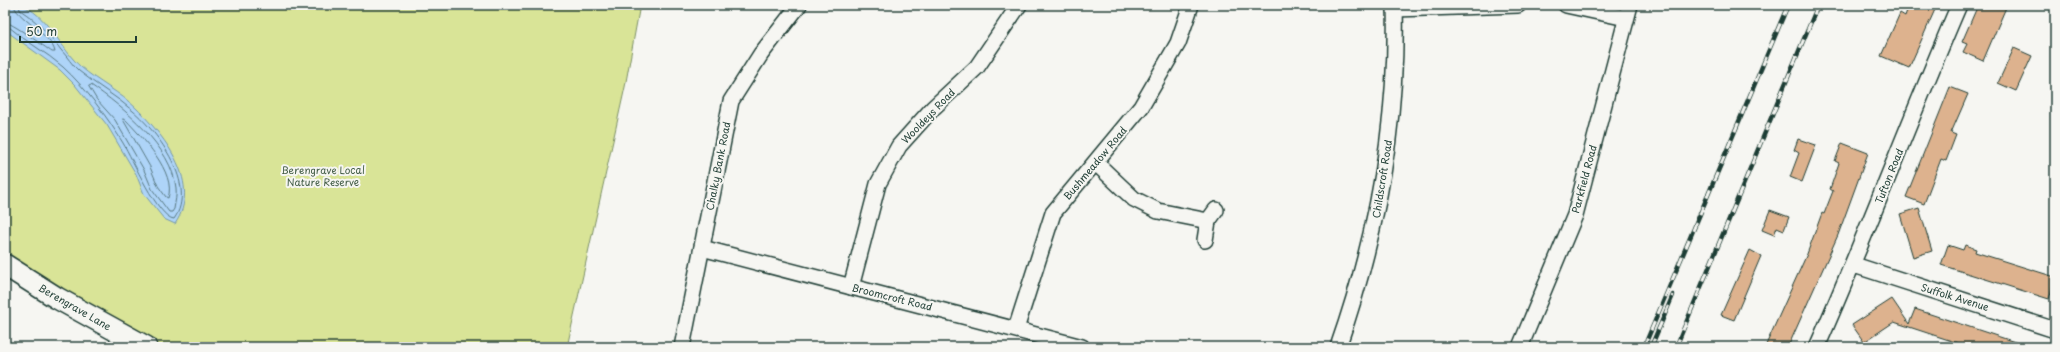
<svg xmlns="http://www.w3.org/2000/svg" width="2060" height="352" font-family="'Playpen Sans',sans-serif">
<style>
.green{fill:#d9e497;stroke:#7c9066}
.water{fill:#aed4f8;stroke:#7598aa}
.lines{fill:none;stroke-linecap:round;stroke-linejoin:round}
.shore{stroke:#587982;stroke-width:1}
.building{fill:#ddb28e;stroke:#1f3d34}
.street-casing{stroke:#1f3d34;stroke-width:18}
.secondary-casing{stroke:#1f3d34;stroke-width:24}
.street{stroke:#f6f6f2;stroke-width:15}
.secondary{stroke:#f6f6f2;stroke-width:21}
.rail-casing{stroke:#1f3d34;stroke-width:4.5}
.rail{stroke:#f6f6f2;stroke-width:3;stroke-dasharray:9;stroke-linecap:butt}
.labels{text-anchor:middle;stroke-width:4;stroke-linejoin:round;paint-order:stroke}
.street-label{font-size:10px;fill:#1f3d34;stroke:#f6f6f2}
.park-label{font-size:10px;fill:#445e48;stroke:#f6f6f2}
</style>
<rect width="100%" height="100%" fill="#f6f6f2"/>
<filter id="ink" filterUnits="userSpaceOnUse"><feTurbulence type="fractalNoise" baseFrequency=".025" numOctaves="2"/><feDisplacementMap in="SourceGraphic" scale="8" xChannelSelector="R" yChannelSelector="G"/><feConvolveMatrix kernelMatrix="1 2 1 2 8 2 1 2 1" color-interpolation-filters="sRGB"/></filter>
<g filter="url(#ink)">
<polygon class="green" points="5,5 640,5 625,87 567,347 163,347 120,327 5,258"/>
<path class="water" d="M5 5C9 5 16 4 20 5 46 12 62 51 81 67 98 82 120 92 137 109 166 138 202 184 175 224L164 219 144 194 136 174 107 125 75 85 60 70 5 30Z"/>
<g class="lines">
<g class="shore">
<path d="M5 22C11 22 45 47 52 52H55C52 35 14 16 14 5"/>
<path d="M5 27H9C26 42 46 52 63 67 85 87 108 118 123 143 132 158 158 218 174 219 198 186 158 132 133 111 116 96 96 85 79 71 72 65 67 56 61 50 49 34 37 21 20 10L19 5"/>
<path d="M89 86 91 85C123 107 172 147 176 188 177 195 175 202 174 209L172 212H169L152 189 144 170 115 120 97 100Z"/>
<path d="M123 119 126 120C141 136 177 173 168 198L166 197 158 186 150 167Z"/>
</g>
</g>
<g class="building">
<polygon points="1909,5 1937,5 1909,68 1881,56 1900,13 1905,16"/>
<polygon points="1978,5 2007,5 1983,61 1963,52 1967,44 1962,42"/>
<polygon points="2014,48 2032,56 2016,91 1998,83"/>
<polygon points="1950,87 1968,94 1951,133 1956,135 1946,161 1941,159 1924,204 1906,197"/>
<polygon points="1798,139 1816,145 1802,182 1790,177 1799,153 1794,150"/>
<polygon points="1842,143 1868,153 1838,235 1788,347 1765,347 1807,254 1822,213 1824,214 1833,191 1830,189 1839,163 1835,161"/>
<polygon points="1919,208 1932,251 1913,257 1900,214"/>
<polygon points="1770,210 1789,217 1784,230 1777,227 1774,235 1762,230"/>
<polygon points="1948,245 1963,250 1965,245 1976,249 1975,252 2055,277 2049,299 1941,265"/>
<polygon points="1750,250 1761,256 1734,320 1721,315"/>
<polygon points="1892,299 1909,324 1915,309 2024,345 2023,347 1970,347 1894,322 1864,342 1852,325"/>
</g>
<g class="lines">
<g class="street-casing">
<g id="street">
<polyline points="1566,5 1626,18"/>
<polyline points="1395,9 1518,5"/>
<polyline points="1096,163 1134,199 1158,211 1208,221"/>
<polyline points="1205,240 1208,221 1216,210"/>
<polyline points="702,248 1082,347"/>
<polyline points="1854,265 2055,330"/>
<polyline points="851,287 878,184 899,146 933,108 977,67 1019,5"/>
<polyline points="1016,329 1053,213 1141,107 1178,43 1191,5"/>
<polyline points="682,347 731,101 761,54 799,5"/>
<path d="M1338 347C1377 236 1398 123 1395 5"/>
<polyline points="1520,347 1575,215 1630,5"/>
<path d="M1817 347C1867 234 1910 118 1959 5"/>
</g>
</g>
<g class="secondary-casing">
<polyline id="secondary" points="5,265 57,298 146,347"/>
</g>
<use href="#street" class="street"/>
<use href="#secondary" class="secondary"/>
<g class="rail-casing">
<g id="rail">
<polyline points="1644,347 1788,5"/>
<polyline points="1651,347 1673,295"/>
<polyline points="1676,347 1818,5"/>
</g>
</g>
<use href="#rail" class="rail"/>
</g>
</g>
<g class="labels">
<g class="street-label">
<text transform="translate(928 116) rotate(-46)" y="4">Wooldeys Road</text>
<text transform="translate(1095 163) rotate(-50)" y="4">Bushmeadow Road</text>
<text transform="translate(718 166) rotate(-79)" y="4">Chalky Bank Road</text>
<text transform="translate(1889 176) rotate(-68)" y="4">Tufton Road</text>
<text transform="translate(1382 179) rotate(-81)" y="4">Childscroft Road</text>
<text transform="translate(1584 179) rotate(-75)" y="4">Parkfield Road</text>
<text transform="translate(892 297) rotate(14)" y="4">Broomcroft Road</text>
<text transform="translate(1955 297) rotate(17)" y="4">Suffolk Avenue</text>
<text transform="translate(75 307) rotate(30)" y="4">Berengrave Lane</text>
</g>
<g class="park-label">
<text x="323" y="174">Berengrave Local<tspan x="323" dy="12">Nature Reserve</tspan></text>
</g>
</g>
<rect width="2060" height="352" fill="none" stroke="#f6f6f2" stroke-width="20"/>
<rect x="10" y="10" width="2040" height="332" fill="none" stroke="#1f3d34" stroke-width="1.5" filter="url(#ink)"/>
<path d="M20 36v6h116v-6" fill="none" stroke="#1f3d34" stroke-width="2"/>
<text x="26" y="36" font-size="12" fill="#1f3d34" stroke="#f6f6f2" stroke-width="3" paint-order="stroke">50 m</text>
</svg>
